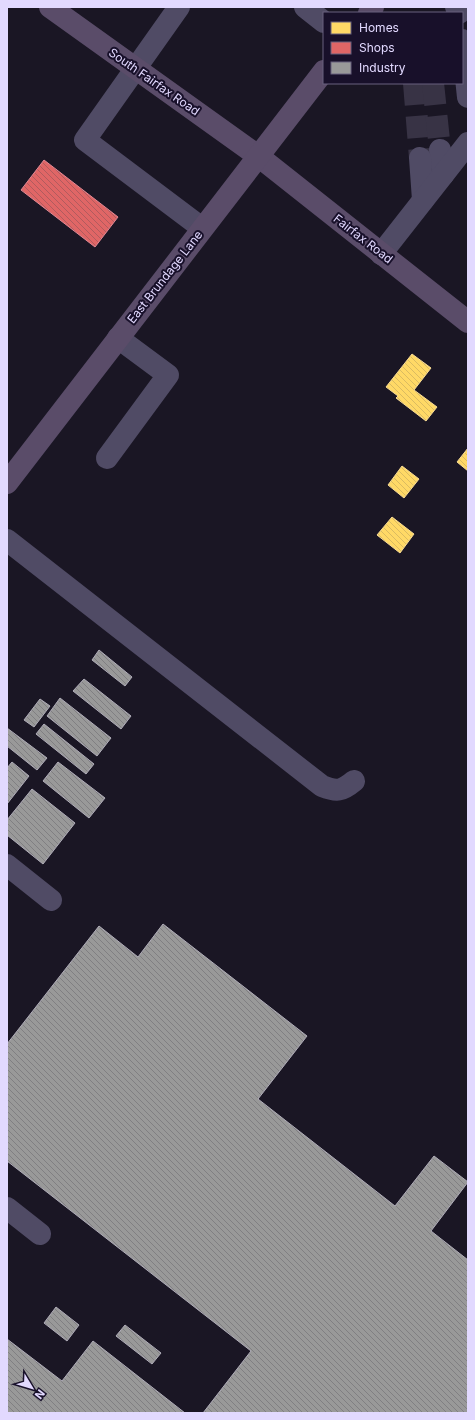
<svg xmlns="http://www.w3.org/2000/svg" width="475" height="1420" font-family="Inter,sans-serif">
<style>
.homes{fill:url(#homes-back-hatch);stroke:#f6d994}
.shops{fill:url(#shops-back-hatch);stroke:#e18894}
.industry{fill:url(#industry-back-hatch);stroke:#afacb8}
.lines{fill:none;stroke-linecap:round;stroke-linejoin:round}
.minor-tunnel{stroke:#383345;stroke-width:22;stroke-dasharray:22 11;stroke-linecap:butt}
.minor{stroke:#504b65;stroke-width:22}
.major{stroke:#5a4c69;stroke-width:22}
.labels{text-anchor:middle;stroke-width:4;stroke-linejoin:round;paint-order:stroke}
.street-label{font-size:12px;fill:#e2d9ff;stroke:#18102a}
</style>
<defs>
<pattern id="homes-back-hatch" width="6" height="6" patternUnits="userSpaceOnUse"><rect width="6" height="6" fill="#ffd966"/><path d="M-1 5l2 2M0 0l6 6M5-1l2 2" fill="none" stroke="#dabb61"/></pattern>
<pattern id="shops-back-hatch" width="6" height="6" patternUnits="userSpaceOnUse"><rect width="6" height="6" fill="#e06666"/><path d="M-1 5l2 2M0 0l6 6M5-1l2 2" fill="none" stroke="#b15b5e"/></pattern>
<pattern id="industry-back-hatch" width="6" height="6" patternUnits="userSpaceOnUse"><rect width="6" height="6" fill="#999"/><path d="M-1 5l2 2M0 0l6 6M5-1l2 2" fill="none" stroke="#807f82"/></pattern>
</defs>
<rect width="100%" height="100%" fill="#1a1624"/>
<g class="homes">
<polygon points="412,354 431,368 414,390 437,407 426,421 396,398 398,396 386,387"/>
<polygon points="468,448 468,471 457,462"/>
<polygon points="402,466 419,479 404,498 388,485"/>
<polygon points="392,517 414,534 400,553 377,535"/>
</g>
<polygon class="shops" points="44,160 118,217 95,247 21,190"/>
<g class="industry">
<polygon points="99,650 132,677 125,686 92,660"/>
<polygon points="84,679 131,716 121,729 73,691"/>
<polygon points="60,698 111,738 97,756 47,716"/>
<polygon points="40,699 50,706 34,727 24,720"/>
<polygon points="44,724 94,764 86,774 36,734"/>
<polygon points="7,728 47,758 37,770 7,746"/>
<polygon points="12,762 29,776 7,804 7,768"/>
<polygon points="58,762 105,798 89,818 43,781"/>
<polygon points="32,789 75,823 43,864 7,835 7,820"/>
<polygon points="163,924 307,1036 258,1099 395,1206 434,1156 468,1182 431,1231 468,1260 468,1413 203,1413 251,1351 7,1161 7,1044 99,926 138,957"/>
<polygon points="56,1307 79,1325 67,1341 44,1323"/>
<polygon points="125,1325 161,1353 152,1364 116,1336"/>
<polygon points="7,1339 62,1381 93,1341 185,1413 7,1413"/>
</g>
<g class="lines">
<g class="minor-tunnel">
<polyline points="414,83 420,158"/>
<polyline points="433,83 440,150"/>
</g>
<g class="minor">
<polyline points="179,7 85,140 202,228"/>
<polyline points="305,7 324,22"/>
<polyline points="456,7 459,13"/>
<polyline points="462,40 468,97"/>
<polyline points="440,150 443,175"/>
<polyline points="420,158 423,200"/>
<polyline points="381,254 468,143"/>
<polyline points="107,458 168,375 118,338"/>
<path d="M7 540 322 786C337 792 342 791 354 781"/>
<polyline points="7,865 51,900"/>
<polyline points="7,1208 40,1234"/>
</g>
<g class="major">
<polyline points="50,7 258,156 468,322"/>
<polyline points="369,13 373,7"/>
<polyline points="7,483 324,71"/>
</g>
</g>
<g class="labels">
<g class="street-label">
<text transform="translate(154 82) rotate(35)" y="4">South Fairfax Road</text>
<text transform="translate(363 239) rotate(38)" y="4">Fairfax Road</text>
<text transform="translate(165 277) rotate(-52)" y="4">East Brundage Lane</text>
</g>
</g>
<rect width="475" height="1420" fill="none" stroke="#e2d9ff" stroke-width="16"/>
<rect x="323" y="12" width="140" height="72" fill="#18102a" stroke="#69607f"/>
<rect x="331" y="22" width="20" height="12" fill="#ffd966" stroke="#69607f"/>
<text x="359" y="32" font-size="12" fill="#e2d9ff">Homes</text>
<rect x="331" y="42" width="20" height="12" fill="#e06666" stroke="#69607f"/>
<text x="359" y="52" font-size="12" fill="#e2d9ff">Shops</text>
<rect x="331" y="62" width="20" height="12" fill="#999999" stroke="#69607f"/>
<text x="359" y="72" font-size="12" fill="#e2d9ff">Industry</text>
<g transform="translate(32 1388) rotate(128)" stroke="#18102a" stroke-width="3" paint-order="stroke">
<path d="M0-3L7 15L0 10L-7 15Z" fill="#e2d9ff"/>
<text y="-6" font-size="11" font-weight="bold" text-anchor="middle" fill="#e2d9ff">N</text>
</g>
</svg>
